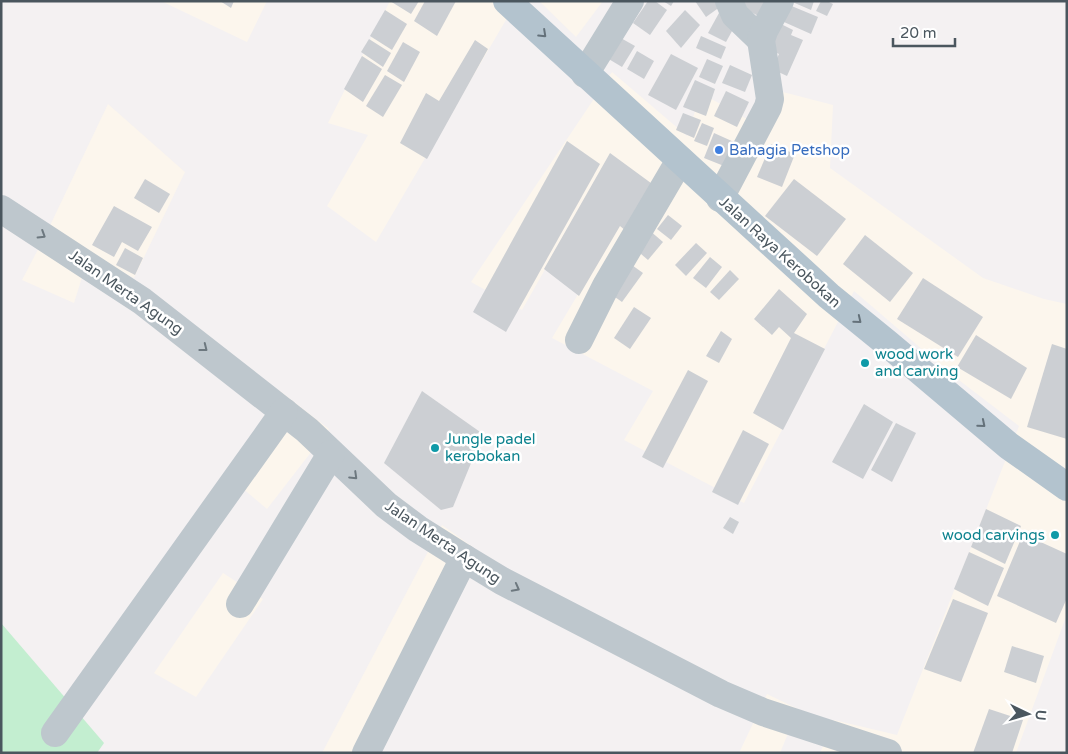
<svg xmlns="http://www.w3.org/2000/svg" width="1068" height="754" font-family="'Varela Round',sans-serif">
<style>
.commercial{fill:#fcf6ed}
.green{fill:#c3eed0}
.building{fill:#cccfd3}
.lines{fill:none;stroke-linecap:round;stroke-linejoin:round}
.minor{stroke:#bec7cd;stroke-width:28}
.major{stroke:#b3c3ce;stroke-width:28}
.oneway{stroke:#64717a}
.oneway2{stroke:#6d787f}
.shop-dot{fill:#3f7fe0;stroke:#fff;stroke-width:2}
.culture-dot{fill:#0f9aa8;stroke:#fff;stroke-width:2}
.labels{text-anchor:middle;stroke-width:5;stroke-linejoin:round;paint-order:stroke}
.shop-label{font-size:15px;fill:#366cbe;stroke:#fff;text-anchor:start}
.street-label{font-size:15px;fill:#4a565e;stroke:#fff}
.culture-label{font-size:15px;fill:#0d838f;stroke:#fff;text-anchor:start}
</style>
<rect width="100%" height="100%" fill="#f4f1f2"/>
<g class="commercial">
<polygon points="161,1 267,1 247,42"/>
<polygon points="390,1 517,1 376,242 327,206 368,135 328,123"/>
<polygon points="539,1 603,1 576,37"/>
<polygon points="612,72 687,136 701,93 759,126 779,91 833,105 830,168 983,278 1044,299 1067,304 1067,614 1016,753 820,753 834,720 897,735 1019,426 951,374 854,291 744,503 624,440 653,391 552,338 593,269 556,250 522,310 471,282"/>
<polygon points="108,104 185,172 134,278 89,255 74,303 22,280 45,236"/>
<polygon points="280,391 329,429 267,509 227,475"/>
<polygon points="442,525 473,547 367,753 322,753"/>
<polygon points="223,573 263,599 196,697 154,673"/>
<polygon points="767,694 798,709 780,753 739,753"/>
</g>
<polygon class="green" points="1,623 104,743 97,753 1,753"/>
<g class="building">
<polygon points="220,1 234,1 231,8"/>
<polygon points="390,1 419,1 411,14"/>
<polygon points="425,1 456,1 437,36 414,21"/>
<polygon points="648,1 655,1 667,10 650,35 633,23"/>
<polygon points="663,1 674,1 671,6"/>
<polygon points="695,1 722,1 724,4 706,17"/>
<polygon points="731,1 771,1 762,18"/>
<polygon points="790,1 814,1 811,10"/>
<polygon points="821,1 827,1 833,4 827,16 816,11"/>
<polygon points="782,2 818,17 811,34 775,18"/>
<polygon points="385,10 407,24 392,50 370,36"/>
<polygon points="685,10 700,25 681,48 666,31"/>
<polygon points="719,13 737,22 726,42 708,33"/>
<polygon points="777,22 793,30 791,35 803,40 787,76 772,69 779,54 766,48"/>
<polygon points="701,36 726,47 721,59 696,48"/>
<polygon points="619,37 635,46 622,67 607,58"/>
<polygon points="369,39 391,53 383,67 361,52"/>
<polygon points="475,40 488,49 427,159 400,143 426,93 439,101"/>
<polygon points="403,42 420,52 404,82 387,71"/>
<polygon points="637,51 654,61 644,79 627,69"/>
<polygon points="671,54 698,68 676,110 648,95"/>
<polygon points="362,56 382,69 363,102 344,89"/>
<polygon points="707,59 723,66 715,84 699,77"/>
<polygon points="730,65 752,75 745,92 722,83"/>
<polygon points="385,75 402,85 383,117 366,106"/>
<polygon points="695,80 715,89 706,116 683,107"/>
<polygon points="726,91 749,102 737,127 714,116"/>
<polygon points="683,113 701,120 694,138 676,130"/>
<polygon points="702,123 714,128 707,146 694,141"/>
<polygon points="714,133 734,142 724,166 704,158"/>
<polygon points="567,141 600,164 506,332 473,312"/>
<polygon points="771,144 795,154 782,187 757,177"/>
<polygon points="610,153 655,186 626,231 620,226 579,296 544,269"/>
<polygon points="145,179 170,194 159,213 134,198"/>
<polygon points="794,179 846,219 817,256 765,216"/>
<polygon points="114,206 152,227 138,251 122,242 114,257 92,245"/>
<polygon points="668,215 682,226 671,240 657,229"/>
<polygon points="649,230 663,242 648,260 634,248"/>
<polygon points="865,235 913,273 890,302 843,264"/>
<polygon points="696,243 707,253 686,276 675,265"/>
<polygon points="125,248 143,258 135,275 116,265"/>
<polygon points="710,257 722,267 706,288 693,278"/>
<polygon points="629,263 643,273 622,302 608,292"/>
<polygon points="730,270 739,279 719,300 710,292"/>
<polygon points="923,278 983,317 958,357 897,319"/>
<polygon points="779,289 807,314 794,333 825,349 783,430 753,413 791,338 779,327 772,335 754,319"/>
<polygon points="634,307 651,318 630,349 614,338"/>
<polygon points="721,331 732,339 719,363 706,356"/>
<polygon points="976,335 1027,368 1011,399 957,367"/>
<polygon points="1052,344 1067,349 1067,439 1027,427"/>
<polygon points="688,370 708,381 663,468 642,457"/>
<polygon points="422,391 483,434 453,507 441,510 384,463"/>
<polygon points="864,404 893,422 863,479 832,462"/>
<polygon points="896,423 916,433 892,482 871,470"/>
<polygon points="743,430 769,444 738,505 712,492"/>
<polygon points="986,509 1021,526 1005,564 971,547"/>
<polygon points="730,517 739,522 733,534 723,528"/>
<polygon points="1023,534 1067,554 1067,598 1056,623 997,596"/>
<polygon points="969,552 1004,568 988,606 954,589"/>
<polygon points="953,599 988,613 961,682 924,669"/>
<polygon points="1012,646 1044,656 1036,683 1004,672"/>
<polygon points="989,709 1023,720 1012,753 973,753"/>
</g>
<g class="lines">
<g class="minor">
<polyline points="729,1 735,15 761,40"/>
<polyline points="585,74 630,1"/>
<polyline points="720,198 768,107 770,99 761,40 764,31 780,1"/>
<polyline points="1,209 142,301 307,430 386,505 418,529 464,558 502,581 721,694 763,712 888,753"/>
<polyline points="579,340 606,286 680,160"/>
<polyline points="240,604 331,454"/>
<polyline points="55,733 284,412"/>
<polyline points="366,753 464,558"/>
</g>
<polyline class="major" points="507,1 829,296 888,344 1009,446 1067,487"/>
</g>
<defs><path id="oneway-chevron" d="M-2-3.5L2.5 0L-2 3.5" fill="none" stroke-width="1.6" stroke-linecap="round" stroke-linejoin="round" transform="scale(1.25)"/></defs>
<g class="oneway">
<use href="#oneway-chevron" transform="translate(543 34) rotate(43)"/>
<use href="#oneway-chevron" transform="translate(858 320) rotate(39)"/>
<use href="#oneway-chevron" transform="translate(982 424) rotate(40)"/>
</g>
<g class="oneway2">
<use href="#oneway-chevron" transform="translate(42 235) rotate(32)"/>
<use href="#oneway-chevron" transform="translate(204 348) rotate(38)"/>
<use href="#oneway-chevron" transform="translate(354 476) rotate(44)"/>
<use href="#oneway-chevron" transform="translate(516 588) rotate(28)"/>
</g>
<circle class="shop-dot" cx="719" cy="150" r="5"/>
<g class="culture-dot">
<circle cx="865" cy="363" r="5"/>
<circle cx="435" cy="448" r="5"/>
<circle cx="1055" cy="535" r="5"/>
</g>
<g class="labels">
<g class="shop-label">
<text x="729" y="155">Bahagia Petshop</text>
</g>
<g class="street-label">
<text transform="translate(780 252) rotate(42)" y="5">Jalan Raya Kerobokan</text>
<text transform="translate(126 292) rotate(35)" y="5">Jalan Merta Agung</text>
<text transform="translate(443 542) rotate(34)" y="5">Jalan Merta Agung</text>
</g>
<g class="culture-label">
<text x="875" y="359">wood work<tspan x="875" dy="17">and carving</tspan></text>
<text x="445" y="444">Jungle padel<tspan x="445" dy="17">kerobokan</tspan></text>
<text x="1045" y="540" text-anchor="end">wood carvings</text>
</g>
</g>
<rect width="1068" height="754" fill="none" stroke="#4a565e" stroke-width="5"/>
<g transform="translate(1028 714) rotate(95)" stroke="#ffffff" stroke-width="4" paint-order="stroke">
<path d="M0-4L9 19L0 12L-9 19Z" fill="#4a565e"/>
<text y="-8" font-size="14" font-weight="bold" text-anchor="middle" fill="#4a565e">U</text>
</g>
<path d="M893 38v8h62v-8" fill="none" stroke="#4a565e" stroke-width="2.5"/>
<text x="900" y="38" font-size="15" fill="#4a565e" stroke="#ffffff" stroke-width="4" paint-order="stroke">20 m</text>
</svg>
